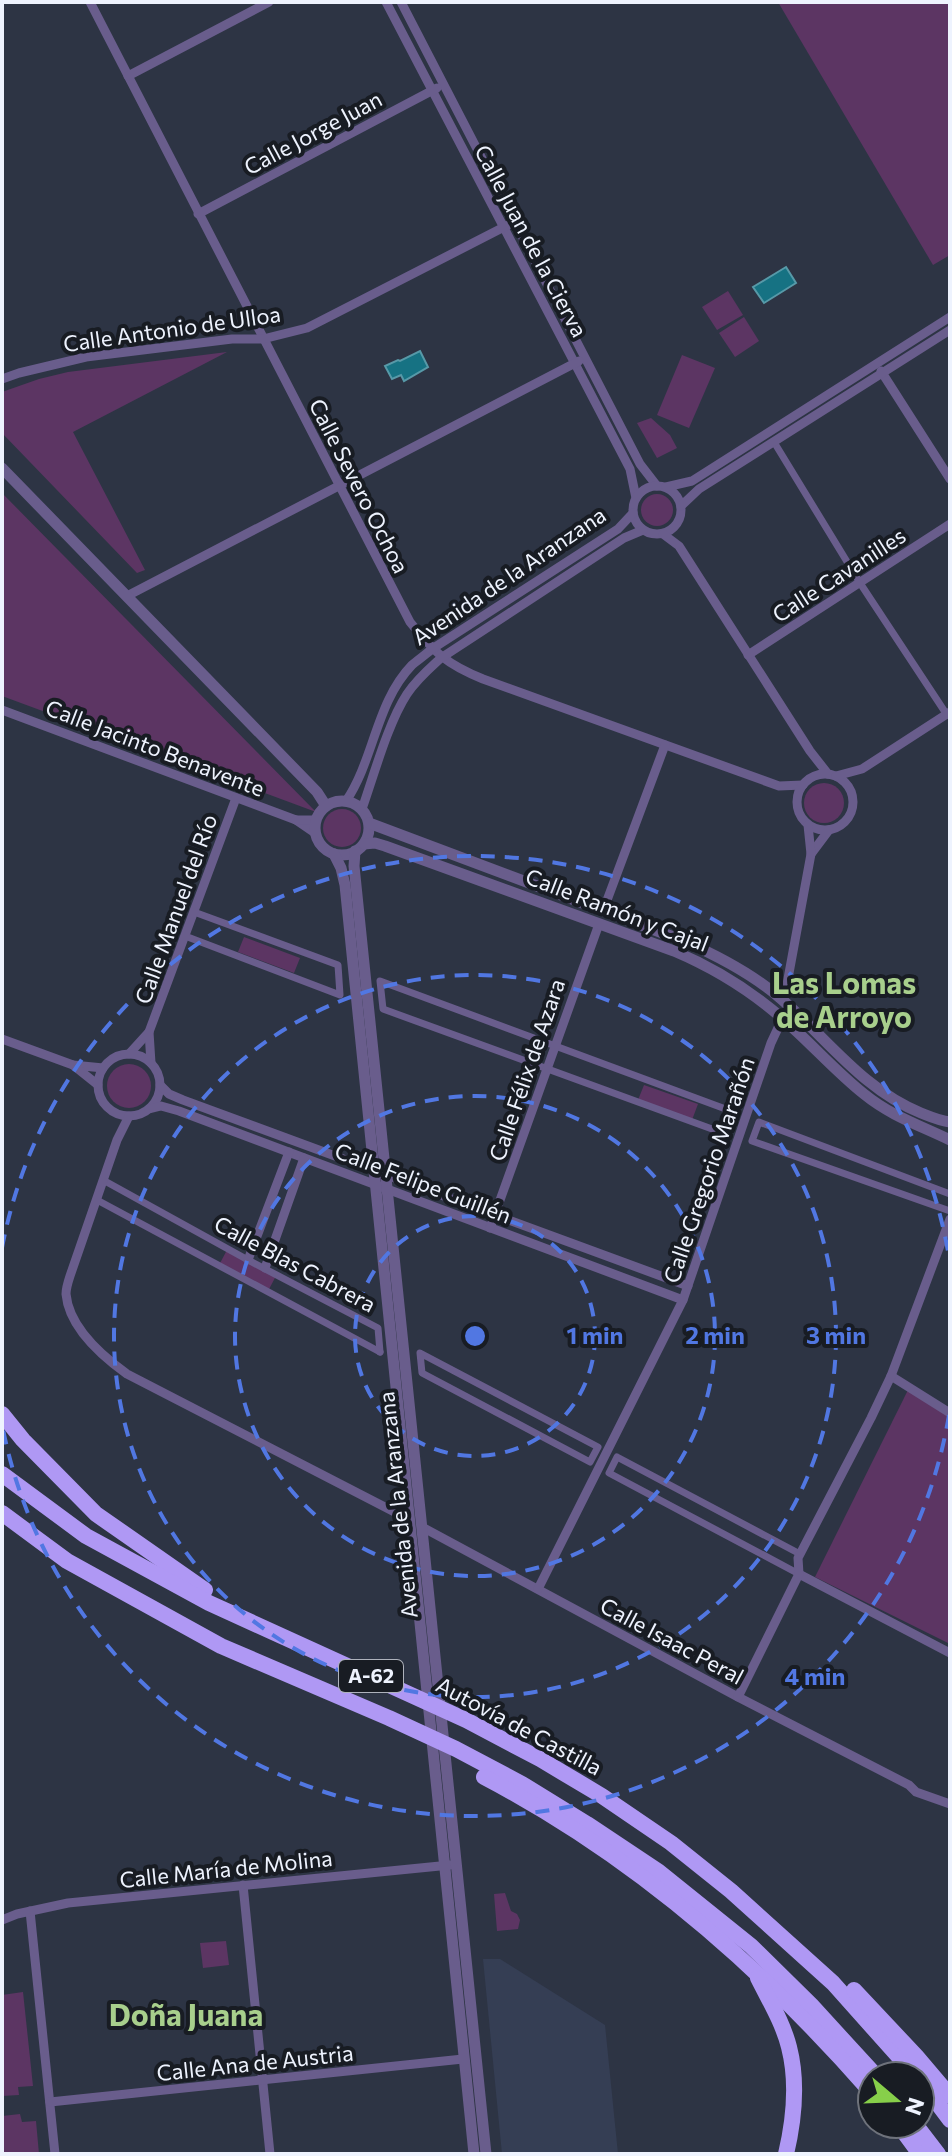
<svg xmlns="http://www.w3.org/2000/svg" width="952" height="2156" font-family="Commissioner,sans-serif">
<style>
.built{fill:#353e54}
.green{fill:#5c3563}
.water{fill:#167283;stroke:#5799a8;stroke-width:2}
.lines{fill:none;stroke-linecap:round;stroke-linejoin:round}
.pedestrian{stroke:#695d8c;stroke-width:7}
.minor{stroke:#695d8c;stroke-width:9}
.tertiary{stroke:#695d8c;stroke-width:11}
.motorway{stroke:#af98f4;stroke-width:16}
.ring{fill:none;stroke:#5177e2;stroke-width:4;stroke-dasharray:14 10}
.labels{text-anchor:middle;stroke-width:8;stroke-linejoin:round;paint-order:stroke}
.shield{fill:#181c23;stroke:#aeb2bc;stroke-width:2}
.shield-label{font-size:20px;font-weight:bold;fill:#eef3fe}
.street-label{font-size:22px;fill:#eef3fe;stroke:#181c23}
.district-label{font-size:30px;font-weight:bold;fill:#a8cf8c;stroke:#181c23}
.centre{fill:#5177e2;stroke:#181c23;stroke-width:4}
.ring-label{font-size:24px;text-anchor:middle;font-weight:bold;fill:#5177e2;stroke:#181c23;stroke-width:8;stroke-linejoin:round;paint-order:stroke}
</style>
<rect width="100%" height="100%" fill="#2d3444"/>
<polygon class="built" points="483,1959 500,1959 605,2025 618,2154 502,2154"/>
<g class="green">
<polygon points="778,2 950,2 950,255 933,265"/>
<polygon points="728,291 743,315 717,330 702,307"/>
<polygon points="744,317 759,341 735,357 719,333"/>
<polygon points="227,352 73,432 145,570 137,573 2,433 2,392 39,379 68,372"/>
<polygon points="682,355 715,368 689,428 657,415"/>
<polygon points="651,418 670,435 677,448 657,458 637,423"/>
<polygon points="2,493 316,812 2,696"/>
<circle cx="657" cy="510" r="16"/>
<circle cx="824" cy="803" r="20"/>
<circle cx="342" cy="828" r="19"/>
<polygon points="244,937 300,958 294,973 238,952"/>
<circle cx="129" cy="1086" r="22"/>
<polygon points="644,1085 698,1104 692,1120 638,1100"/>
<polygon points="227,1250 276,1276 268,1291 219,1265"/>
<polygon points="910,1386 950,1414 950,1644 815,1577"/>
<polygon points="505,1893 511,1911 517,1914 520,1920 518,1929 497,1931 494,1894"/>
<polygon points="226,1941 229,1965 203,1968 200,1943"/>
<polygon points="23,1992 33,2086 18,2087 19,2095 2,2096 2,1995"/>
<polygon points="20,2114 22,2122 36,2121 39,2154 2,2154 2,2116"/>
</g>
<g class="water">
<polygon points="786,267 796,283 764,303 753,287"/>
<polygon points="420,351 428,367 404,381 401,375 392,379 385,366 398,360 400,361"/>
</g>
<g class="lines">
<g class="pedestrian">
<polyline points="774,442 860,583 947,715"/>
<polyline points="185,936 340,995 338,965 194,912"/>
<polygon points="380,981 731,1111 723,1133 383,1009"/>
<polyline points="103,1180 248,1260 378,1328 380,1352"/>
<polyline points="950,1194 759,1122 752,1141 950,1211"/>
<polyline points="97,1200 380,1352"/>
<polygon points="420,1353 598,1447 590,1462 422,1373"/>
<polyline points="799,1574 609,1473 617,1457 800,1554"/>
</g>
<g class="minor">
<path d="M90 2 410 622C435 653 446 664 483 679L779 786 803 785"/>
<polyline points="386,2 630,469 636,498"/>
<polyline points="401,2 640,464 657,486"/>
<polyline points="128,76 269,2"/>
<polyline points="198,214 437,88"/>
<polyline points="881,371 950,479"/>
<polyline points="2,379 19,373 86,357 232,339 263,339 307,328 508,225"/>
<circle cx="657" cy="510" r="24"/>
<polyline points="666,487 692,481 950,317"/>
<polyline points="681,506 699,489 950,330"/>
<polyline points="663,534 679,546 810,751 828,774"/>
<polyline points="127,596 579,361"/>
<polyline points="748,655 950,524"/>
<polyline points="2,710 296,820 315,833"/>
<circle cx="825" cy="802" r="28"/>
<polyline points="836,776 862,769 950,712"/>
<path d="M346 801C374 760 376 702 412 665 418 660 425 655 432 649L618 529 633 513"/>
<path d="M362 809C374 775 388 723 407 694 417 679 429 669 441 658L624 538 643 530"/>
<polyline points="296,820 316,820"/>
<polyline points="811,854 829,830"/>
<polyline points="603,911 665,745"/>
<polyline points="780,997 787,984 811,854 808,825"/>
<polyline points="149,1032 151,1063"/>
<polyline points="2,1039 73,1065 103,1068"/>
<polyline points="129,1054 149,1032 236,798"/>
<circle cx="129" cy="1085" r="31"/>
<polyline points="73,1065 98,1085"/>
<polyline points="160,1085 169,1094 183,1100 688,1286"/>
<polyline points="149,1109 161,1106 179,1111 683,1300"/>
<path d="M129 1116 117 1140 70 1276C68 1282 66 1288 66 1294 69 1328 102 1356 127 1374L410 1520"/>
<polyline points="490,1228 599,924"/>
<polyline points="248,1260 289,1152"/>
<polyline points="265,1268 304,1158"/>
<polyline points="891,1376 950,1413"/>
<polyline points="422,1527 738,1697 909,1785 916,1792 950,1804"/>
<polyline points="799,1574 950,1653"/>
<polyline points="538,1589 683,1300 771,1043 778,1028 784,1019"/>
<polyline points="738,1697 799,1574 798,1558 871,1418 891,1376 950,1219"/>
<polyline points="243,1885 270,2154"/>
<polyline points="30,1911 55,2154"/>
<polyline points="2,1920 17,1914 68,1903 450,1865"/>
<polyline points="50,2102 463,2059"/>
</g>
<g class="tertiary">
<polyline points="2,468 317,792 326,806"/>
<circle cx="342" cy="828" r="27"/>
<path d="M369 823 684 941C718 956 751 973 779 997 825 1036 863 1090 921 1113 931 1117 940 1121 950 1122"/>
<path d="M364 844 375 843 385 846 674 951C714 968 750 990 783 1019 811 1043 835 1071 864 1094 891 1116 919 1125 950 1140"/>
<polyline points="355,851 354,866 486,2154"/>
<polyline points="334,854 341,868 345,885 474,2154"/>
</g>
<g class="motorway">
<polyline points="2,1414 23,1440 96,1514 205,1590"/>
<polyline points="2,1474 86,1536 209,1603 466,1720 540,1759 602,1796 671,1843 731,1891 833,1983 916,2076"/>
<polyline points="2,1513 67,1561 221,1646 389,1718 456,1749 522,1784 587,1824 659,1872 751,1946 811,2005 876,2076"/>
<path d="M484 1777C633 1855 762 1967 872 2093"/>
<path d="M758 1978C769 2000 783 2023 789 2047 798 2082 794 2120 786 2154"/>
<polyline points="854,1990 916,2056 950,2096"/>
<polyline points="920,2080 950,2120"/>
<polyline points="898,2124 920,2154"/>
<polyline points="915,2124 938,2154"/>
</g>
</g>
<g class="ring">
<circle cx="475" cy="1336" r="120"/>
<circle cx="475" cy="1336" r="240"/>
<circle cx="475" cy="1336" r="361"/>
<path d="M949 1415A481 481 0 0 1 2 1424M2 1248A481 481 0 0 1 949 1257"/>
</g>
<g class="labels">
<rect class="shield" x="339" y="1660" width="64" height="32" rx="6"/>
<g class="shield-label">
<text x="371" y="1683">A-62</text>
</g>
<g class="street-label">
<text transform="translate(313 133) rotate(-28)" y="8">Calle Jorge Juan</text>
<text transform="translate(531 241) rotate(62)" y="8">Calle Juan de la Cierva</text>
<text transform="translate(172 329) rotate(-8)" y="8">Calle Antonio de Ulloa</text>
<text transform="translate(359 486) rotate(63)" y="8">Calle Severo Ochoa</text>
<text transform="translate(839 575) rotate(-33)" y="8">Calle Cavanilles</text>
<text transform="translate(509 576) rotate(-34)" y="8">Avenida de la Aranzana</text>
<text transform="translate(155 748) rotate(21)" y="8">Calle Jacinto Benavente</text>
<text transform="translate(176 909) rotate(-70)" y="8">Calle Manuel del Río</text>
<text transform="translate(617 910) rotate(21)" y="8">Calle Ramón y Cajal</text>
<text transform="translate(527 1070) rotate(-71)" y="8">Calle Félix de Azara</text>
<text transform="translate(709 1170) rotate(-71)" y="8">Calle Gregorio Marañón</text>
<text transform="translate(423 1183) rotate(21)" y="8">Calle Felipe Guillén</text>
<text transform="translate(295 1264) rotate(28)" y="8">Calle Blas Cabrera</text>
<text transform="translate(398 1505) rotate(-96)" y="8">Avenida de la Aranzana</text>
<text transform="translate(672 1641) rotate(28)" y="8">Calle Isaac Peral</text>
<text transform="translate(519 1726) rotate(28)" y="8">Autovía de Castilla</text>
<text transform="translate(226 1869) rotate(-6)" y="8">Calle María de Molina</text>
<text transform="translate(255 2063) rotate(-6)" y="8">Calle Ana de Austria</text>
</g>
<g class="district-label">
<text x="844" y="994">Las Lomas<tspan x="844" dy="34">de Arroyo</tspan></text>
<text x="186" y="2026">Doña Juana</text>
</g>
</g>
<circle cx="475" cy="1336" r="12" class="centre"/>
<g class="ring-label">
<text x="595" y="1344">1 min</text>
<text x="715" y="1344">2 min</text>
<text x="836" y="1344">3 min</text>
<text x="815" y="1685">4 min</text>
</g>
<rect width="952" height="2156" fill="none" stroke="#eef3fe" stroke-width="8"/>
<g transform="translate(896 2100) rotate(109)"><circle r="38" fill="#181c23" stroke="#6e727b" stroke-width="2"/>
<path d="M0-6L14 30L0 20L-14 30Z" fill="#87cf4a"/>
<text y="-12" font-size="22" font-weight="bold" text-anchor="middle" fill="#eef3fe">N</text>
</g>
</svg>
